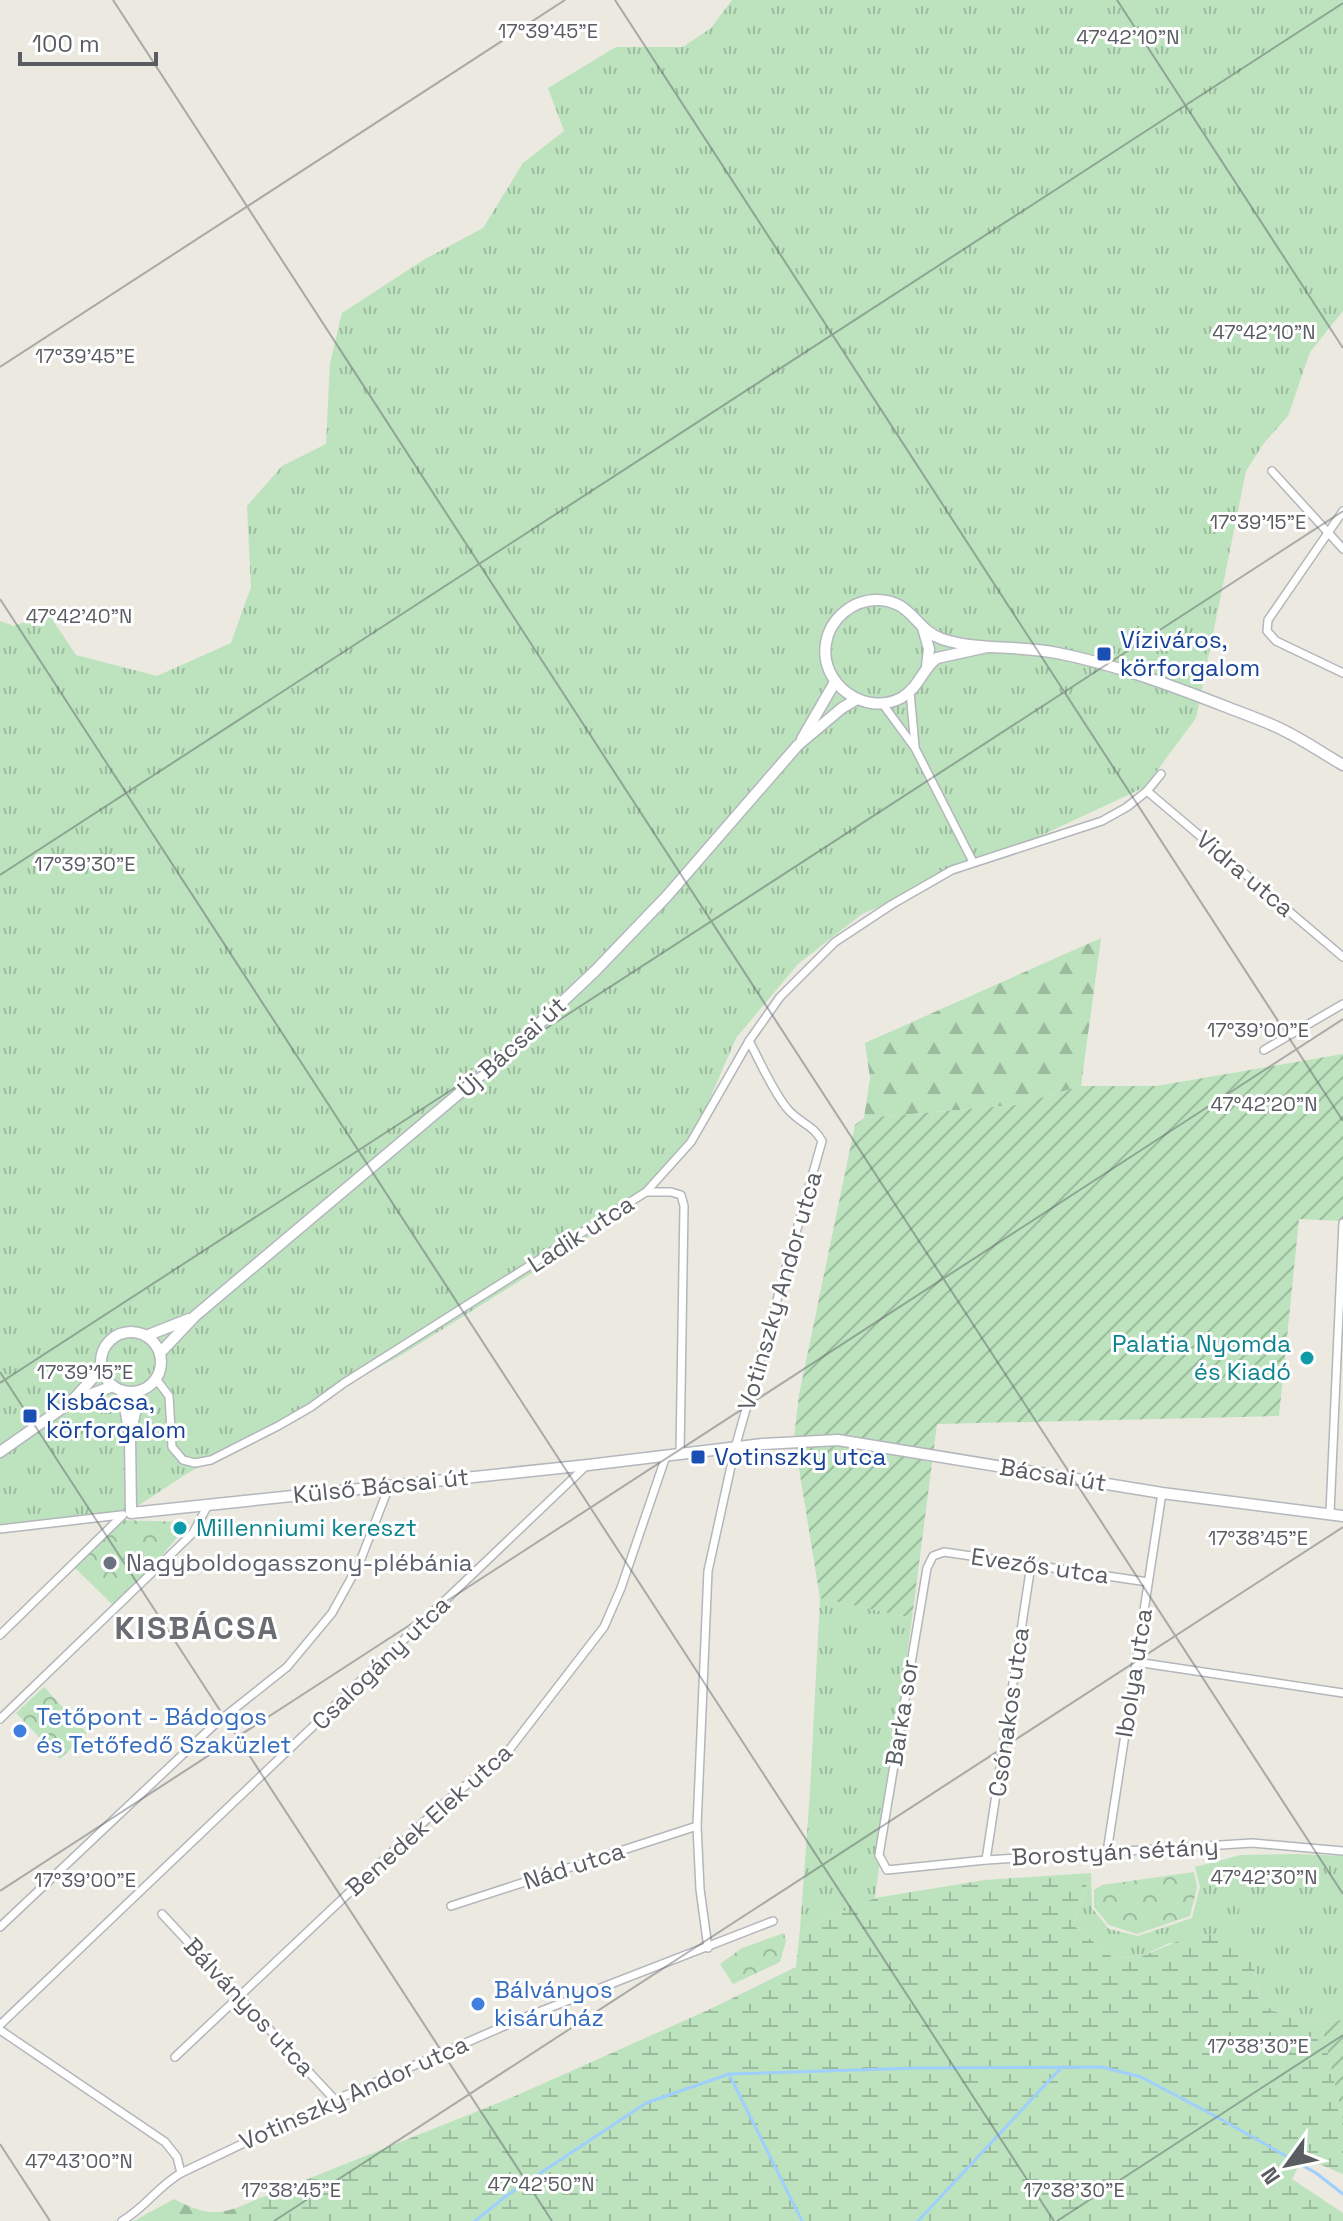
<svg xmlns="http://www.w3.org/2000/svg" width="1343" height="2221" font-family="'Space Grotesk',sans-serif">
<style>
.grass{fill:url(#grass-tufts)}
.forest{fill:url(#forest-firs)}
.wetland{fill:url(#wetland-marsh)}
.park{fill:url(#park-crowns)}
.garden{fill:url(#garden-furrows)}
.pitch{fill:#bce3be}
.lines{fill:none;stroke-linecap:round;stroke-linejoin:round}
.stream{stroke:#9fcffc;stroke-width:3}
.street-casing{stroke:#b3b6bb;stroke-width:10}
.secondary-casing{stroke:#b4b7bd;stroke-width:13}
.street{stroke:#fff;stroke-width:7}
.secondary{stroke:#fff;stroke-width:10}
.ticks{fill:none;stroke:#595c61;stroke-width:2;stroke-opacity:0.45}
.transit-dot{fill:#1a4fb4;stroke:#fff;stroke-width:3}
.culture-dot{fill:#0f9aa8;stroke:#fff;stroke-width:3}
.worship-dot{fill:#6b7280;stroke:#fff;stroke-width:3}
.shop-dot{fill:#3f7fe0;stroke:#fff;stroke-width:3}
.labels{text-anchor:middle;stroke-width:6;stroke-linejoin:round;paint-order:stroke}
.transit-label{font-size:24px;fill:#164399;stroke:#fff;text-anchor:start}
.street-label{font-size:24px;fill:#595c61;stroke:#fff}
.culture-label{font-size:24px;fill:#0d838f;stroke:#fff;text-anchor:end}
.worship-label{font-size:24px;fill:#5b616d;stroke:#fff;text-anchor:start}
.shop-label{font-size:24px;fill:#366cbe;stroke:#fff;text-anchor:start}
.district-label{font-size:32px;font-weight:bold;letter-spacing:2px;fill:#6a6e73;stroke:#fff}
.ticks-label{font-size:20px;text-anchor:middle;fill:#595c61;stroke:#fff;stroke-width:6;stroke-linejoin:round;paint-order:stroke}
</style>
<defs>
<pattern id="grass-tufts" width="24" height="20" patternUnits="userSpaceOnUse" patternTransform="scale(2)"><rect width="24" height="20" fill="#bce3be"/><path d="M3 7l-1-3M5 7V3M7 7l1-3M15 17l-1-3M17 17v-4M19 17l1-3" fill="none" stroke="#9cbb9e"/></pattern>
<pattern id="forest-firs" width="22" height="20" patternUnits="userSpaceOnUse" patternTransform="scale(2)"><rect width="22" height="20" fill="#bce3be"/><path d="M5 1l3.5 6h-7zM16 11l3.5 6h-7z" fill="#9cbb9e"/></pattern>
<pattern id="wetland-marsh" width="20" height="14" patternUnits="userSpaceOnUse" patternTransform="scale(2)"><rect width="20" height="14" fill="#bce3be"/><path d="M1 5h8M5 5V1M11 12h8M15 12V8" fill="none" stroke="#9cbb9e"/></pattern>
<pattern id="park-crowns" width="20" height="18" patternUnits="userSpaceOnUse" patternTransform="scale(2)"><rect width="20" height="18" fill="#bce3be"/><path d="M2 6a3 3 0 1 1 6 0M12 15a3 3 0 1 1 6 0" fill="none" stroke="#9cbb9e"/></pattern>
<pattern id="garden-furrows" width="10" height="10" patternUnits="userSpaceOnUse" patternTransform="scale(2)"><rect width="10" height="10" fill="#bce3be"/><path d="M-1 1l2-2M0 10L10 0M9 11l2-2" fill="none" stroke="#9cbb9e"/></pattern>
</defs>
<rect width="100%" height="100%" fill="#ebe9e0"/>
<g class="grass">
<polygon points="732,0 1343,0 1343,311 1310,352 1288,416 1264,443 1246,471 1196,718 1145,787 993,858 862,914 798,964 736,1038 699,1124 647,1191 588,1238 403,1354 188,1473 116,1520 0,1531 0,621 14,626 48,613 76,655 157,676 231,643 251,587 247,506 282,466 326,444 330,363 342,313 425,259 483,228 523,163 564,131 548,88 616,47 683,47 711,28"/>
<polygon points="820,1598 912,1618 875,1898 800,1930 810,1792"/>
<polygon points="1296,1854 1343,1856 1343,2020 1321,2022 1272,2011 1259,1994 1252,1957 1169,1943 1140,1957 1113,1958 1073,1925 1091,1873 1092,1908 1109,1929 1138,1936 1192,1918 1200,1887 1195,1867 1241,1855"/>
</g>
<g class="forest">
<polygon points="1101,938 1081,1086 1017,1105 864,1118 870,1078 865,1043"/>
<path d="M265 2196 241 2221H134L174 2199C216 2221 225 2212 265 2196Z"/>
</g>
<polygon class="wetland" points="1091,1873 1073,1925 1113,1958 1140,1957 1198,1933 1232,1938 1252,1957 1259,1994 1272,2011 1321,2022 1343,2120 1343,2174 1303,2157 1292,2179 1343,2213 1343,2221 241,2221 265,2196 513,2097 706,2011 796,1967 800,1930 875,1898 985,1880"/>
<g class="park">
<polygon points="114,1520 190,1522 117,1609 71,1564"/>
<polygon points="44,1687 87,1733 60,1759 16,1713"/>
<polygon points="1194,1872 1197,1887 1190,1916 1137,1934 1109,1925 1094,1907 1094,1890 1102,1885"/>
<polygon points="784,1933 786,1941 780,1962 733,1984 720,1964 742,1948"/>
</g>
<g class="garden">
<polygon points="1343,1054 1343,1221 1299,1219 1279,1416 937,1424 912,1618 820,1598 794,1438 799,1395 855,1125 864,1118 1017,1105 1081,1086 1156,1086"/>
<polygon points="1343,2020 1343,2120 1321,2022"/>
</g>
<polygon class="pitch" points="1242,1895 1297,1902 1293,1932 1237,1924"/>
<g class="lines">
<g class="stream">
<polyline points="729,2074 802,2221"/>
<polyline points="475,2221 506,2196 646,2103 729,2074 917,2068 1102,2067 1141,2077 1217,2117 1316,2173 1343,2194"/>
<polyline points="918,2221 1060,2069"/>
</g>
<g class="street-casing">
<g id="street">
<polyline points="1272,471 1343,549"/>
<polyline points="1343,511 1268,620 1267,631 1276,641 1343,673"/>
<polyline points="910,692 915,746"/>
<polyline points="882,703 915,748 973,862"/>
<polyline points="1147,791 1343,957"/>
<polyline points="1264,1050 1343,1004"/>
<polyline points="647,1192 671,1192 681,1195 684,1206 680,1454"/>
<polyline points="156,1379 169,1396 172,1447 183,1460 195,1463 211,1460 278,1426 311,1407 344,1383 646,1192 691,1142 749,1041 780,997 835,942 891,905 952,870 1102,821 1127,807 1147,791 1161,774"/>
<polyline points="1330,1513 1343,1223"/>
<polyline points="0,1529 121,1515"/>
<polyline points="1148,1582 944,1552 933,1556 927,1568 879,1855 887,1870 986,1860 1252,1843 1343,1851"/>
<polyline points="0,1635 123,1515"/>
<polyline points="1136,1662 1343,1693"/>
<polyline points="0,1719 193,1533 208,1505"/>
<polyline points="1107,1852 1162,1493"/>
<polyline points="986,1860 1031,1565"/>
<polyline points="451,1906 697,1826"/>
<polyline points="162,1914 335,2100"/>
<polyline points="0,1927 214,1725 287,1667 332,1613 359,1564 390,1484"/>
<path d="M708 1948 700 1889 697 1826 708 1571 735 1448 822 1141C813 1124 798 1123 786 1107 771 1088 761 1063 749 1041"/>
<polyline points="0,2025 586,1466"/>
<polyline points="0,2030 165,2142 177,2157 181,2173"/>
<polyline points="175,2057 443,1804 509,1750 604,1627 621,1588 666,1456"/>
<path d="M122 2221C147 2206 156 2188 181 2173L335 2100 518 2020 773 1921"/>
</g>
</g>
<g class="secondary-casing">
<g id="secondary">
<polyline points="923,628 929,649 927,666"/>
<path d="M987 647 937 658C922 669 919 688 901 698 865 717 819 684 826 643 830 619 852 600 877 600 912 600 915 630 942 639 979 651 1019 645 1057 653 1114 664 1170 685 1224 706 1244 714 1266 721 1285 731 1305 741 1324 754 1343 765"/>
<polyline points="802,739 835,682"/>
<circle cx="131" cy="1362" r="30"/>
<polyline points="146,1336 189,1319"/>
<polyline points="160,1353 195,1316 520,1042 595,971 667,896 798,745 842,708 857,699"/>
<polyline points="122,1391 129,1430"/>
<polyline points="140,1391 130,1435 131,1513 588,1465 763,1444 838,1440 1162,1493 1343,1516"/>
<polyline points="76,1400 113,1386"/>
<polyline points="0,1452 71,1402 101,1369"/>
</g>
</g>
<use href="#street" class="street"/>
<use href="#secondary" class="secondary"/>
</g>
<path class="ticks" d="M113 0 1343 1894M615 0 1343 1121M1117 0 1343 348M0 367 565 0M0 599 1054 2221M0 875 1343 3M0 1372 552 2221M0 1383 1343 511M0 1891 1343 1019M0 2144 50 2221M274 2221 1343 1527M1057 2221 1343 2035"/>
<g class="transit-dot">
<rect x="1096" y="646" width="16" height="16" rx="4"/>
<rect x="22" y="1408" width="16" height="16" rx="4"/>
<rect x="690" y="1449" width="16" height="16" rx="4"/>
</g>
<g class="culture-dot">
<circle cx="1307" cy="1358" r="8"/>
<circle cx="180" cy="1528" r="8"/>
</g>
<circle class="worship-dot" cx="110" cy="1563" r="8"/>
<g class="shop-dot">
<circle cx="20" cy="1731" r="8"/>
<circle cx="478" cy="2004" r="8"/>
</g>
<g class="labels">
<g class="transit-label">
<text x="1120" y="648">Víziváros,<tspan x="1120" dy="28">körforgalom</tspan></text>
<text x="46" y="1410">Kisbácsa,<tspan x="46" dy="28">körforgalom</tspan></text>
<text x="714" y="1465">Votinszky utca</text>
</g>
<g class="street-label">
<text transform="translate(1245 874) rotate(40)" y="8">Vidra utca</text>
<text transform="translate(512 1047) rotate(-42)" y="8">Új Bácsai út</text>
<text transform="translate(581 1234) rotate(-33)" y="8">Ladik utca</text>
<text transform="translate(780 1291) rotate(-74)" y="8">Votinszky Andor utca</text>
<text transform="translate(1053 1475) rotate(9)" y="8">Bácsai út</text>
<text transform="translate(381 1486) rotate(-6)" y="8">Külső Bácsai út</text>
<text transform="translate(1040 1566) rotate(8)" y="8">Evezős utca</text>
<text transform="translate(381 1663) rotate(-44)" y="8">Csalogány utca</text>
<text transform="translate(1134 1673) rotate(-81)" y="8">Ibolya utca</text>
<text transform="translate(1009 1712) rotate(-82)" y="8">Csónakos utca</text>
<text transform="translate(902 1713) rotate(-81)" y="8">Barka sor</text>
<text transform="translate(429 1820) rotate(-42)" y="8">Benedek Elek utca</text>
<text transform="translate(1115 1852) rotate(-3)" y="8">Borostyán sétány</text>
<text transform="translate(574 1866) rotate(-18)" y="8">Nád utca</text>
<text transform="translate(249 2007) rotate(47)" y="8">Bálványos utca</text>
<text transform="translate(354 2093) rotate(-24)" y="8">Votinszky Andor utca</text>
</g>
<g class="culture-label">
<text x="1291" y="1352">Palatia Nyomda<tspan x="1291" dy="28">és Kiadó</tspan></text>
<text x="196" y="1536" text-anchor="start">Millenniumi kereszt</text>
</g>
<g class="worship-label">
<text x="126" y="1571">Nagyboldogasszony-plébánia</text>
</g>
<g class="shop-label">
<text x="36" y="1725">Tetőpont - Bádogos<tspan x="36" dy="28">és Tetőfedő Szaküzlet</tspan></text>
<text x="494" y="1998">Bálványos<tspan x="494" dy="28">kisáruház</tspan></text>
</g>
<g class="district-label">
<text x="197" y="1639">KISBÁCSA</text>
</g>
</g>
<g class="ticks-label">
<text x="548" y="38">17°39'45"E</text>
<text x="1128" y="44">47°42'10"N</text>
<text x="1264" y="339">47°42'10"N</text>
<text x="85" y="363">17°39'45"E</text>
<text x="1258" y="529">17°39'15"E</text>
<text x="79" y="623">47°42'40"N</text>
<text x="85" y="871">17°39'30"E</text>
<text x="1258" y="1037">17°39'00"E</text>
<text x="1264" y="1111">47°42'20"N</text>
<text x="85" y="1379">17°39'15"E</text>
<text x="1258" y="1545">17°38'45"E</text>
<text x="1264" y="1884">47°42'30"N</text>
<text x="85" y="1887">17°39'00"E</text>
<text x="1258" y="2053">17°38'30"E</text>
<text x="79" y="2168">47°43'00"N</text>
<text x="541" y="2191">47°42'50"N</text>
<text x="291" y="2197">17°38'45"E</text>
<text x="1074" y="2197">17°38'30"E</text>
</g>
<g transform="translate(1287 2165) rotate(237)" stroke="#ffffff" stroke-width="6" paint-order="stroke">
<path d="M0-6L14 30L0 20L-14 30Z" fill="#595c61"/>
<text y="-12" font-size="22" font-weight="bold" text-anchor="middle" fill="#595c61">N</text>
</g>
<path d="M20 52v12h136v-12" fill="none" stroke="#595c61" stroke-width="4"/>
<text x="32" y="52" font-size="24" fill="#595c61" stroke="#ffffff" stroke-width="6" paint-order="stroke">100 m</text>
</svg>
